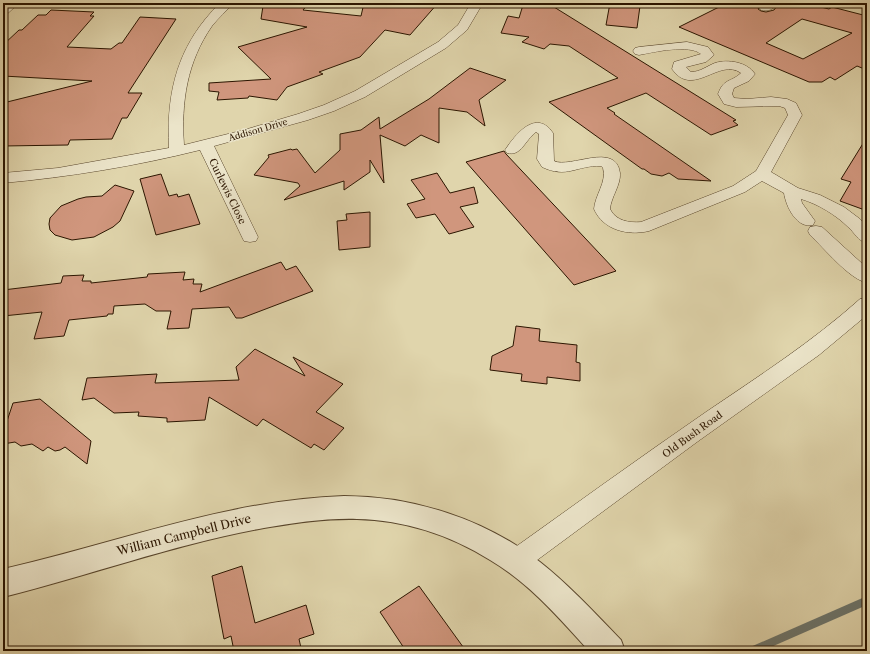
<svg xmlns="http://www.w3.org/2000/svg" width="870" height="654" font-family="'Libre Caslon Text',serif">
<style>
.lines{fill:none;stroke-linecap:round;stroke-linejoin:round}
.stream{fill:#6d766d;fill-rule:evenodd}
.building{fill:#d0967d;stroke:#2b1500;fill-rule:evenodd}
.minor-casing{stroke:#58452b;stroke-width:1}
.tertiary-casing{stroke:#58452b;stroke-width:2}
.minor{fill:#ebe4c9;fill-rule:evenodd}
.tertiary{fill:#ebe4c9;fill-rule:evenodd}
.labels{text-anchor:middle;stroke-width:3;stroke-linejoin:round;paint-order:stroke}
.far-street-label{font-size:9px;fill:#2b1500;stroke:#ebe4c9}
.street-label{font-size:10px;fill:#2b1500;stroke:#ebe4c9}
.near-street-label{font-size:12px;fill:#2b1500;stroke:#ebe4c9}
</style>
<rect width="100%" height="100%" fill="#e0d5ac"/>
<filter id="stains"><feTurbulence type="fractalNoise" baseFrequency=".005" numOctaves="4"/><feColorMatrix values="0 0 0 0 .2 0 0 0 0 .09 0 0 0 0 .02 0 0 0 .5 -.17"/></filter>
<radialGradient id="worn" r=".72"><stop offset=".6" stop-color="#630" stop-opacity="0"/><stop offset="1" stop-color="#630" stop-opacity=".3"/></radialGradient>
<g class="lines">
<polygon class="stream" points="867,596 867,605 762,651 746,651 748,648"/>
</g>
<g class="building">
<polygon points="279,3 309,3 303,10 361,16 364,3 438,3 410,35 385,30 360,57 319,72 323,74 287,87 277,100 249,96 248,98 217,100 219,92 209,91 209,83 271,79 238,47 307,27 261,19 263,6 275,7"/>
<polygon points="610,3 640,6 637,28 606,25"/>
<path d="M727 3H762L758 9 761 11 766 12 774 10 779 3H827L821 7 829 9 832 7 867 16V70L857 66 835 80 830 77 822 82H809L679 27ZM802 19 852 33 803 59 766 43Z"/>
<polygon points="523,5 554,7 736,120 733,121 738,125 711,135 646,93 607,108 615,113 614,114 711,181 678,179 669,173 662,176 651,174 644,169 642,169 549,102 618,78 569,46 550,44 544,49 522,42 529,37 501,33 508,16 519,18"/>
<polygon points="51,10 94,12 90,16 94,16 67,47 111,49 119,43 122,43 140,17 176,19 128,93 142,93 127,118 122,118 112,139 70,140 68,145 3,146 3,103 92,81 3,76 3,45 19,30 22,30 38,15 46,15"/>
<polygon points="470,68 506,80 479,100 485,126 467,112 439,108 439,143 421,135 405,146 380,135 384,183 370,160 370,172 344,190 344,181 284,200 300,186 298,183 254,175 269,157 268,155 291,149 292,150 297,149 315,173 340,150 340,134 361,130 379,117 380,129 429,99"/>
<polygon points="867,137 867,201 862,209 840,201 851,182 841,179"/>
<polygon points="504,151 506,154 616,271 574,285 466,162"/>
<polygon points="437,173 450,193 474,187 478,203 460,207 474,227 449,234 435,214 416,218 407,204 425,199 411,180"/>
<polygon points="161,174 169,196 177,194 178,197 189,194 200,224 156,235 140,179"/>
<polygon points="115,185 134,191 120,221 113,227 94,237 72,240 55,235 50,230 49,224 50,218 61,206 78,199 86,197 102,196"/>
<polygon points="370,212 370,247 339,250 337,221 347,220 346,214"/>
<polygon points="281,262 286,270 296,266 313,291 242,318 236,318 229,307 192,309 189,328 167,329 171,311 156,311 145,304 114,306 113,314 108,314 107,316 69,320 64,336 34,339 42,312 3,316 3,290 61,283 63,276 84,275 82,281 91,281 91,283 147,277 148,274 185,272 183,280 194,279 193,284 202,284 200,292"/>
<polygon points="516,326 540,329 539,341 577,345 576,362 580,363 580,381 547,377 547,384 521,381 522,374 490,370 492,356 513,346"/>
<polygon points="255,349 305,376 293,357 343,384 316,412 344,428 324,450 314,444 311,448 263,419 257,426 209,397 205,420 167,422 167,418 138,416 139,412 114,413 94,398 82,400 87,378 157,374 155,383 239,380 236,367"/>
<polygon points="40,399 91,441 87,464 65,447 60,450 55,451 48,447 43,451 32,444 21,446 15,442 3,444 3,433 13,403"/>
<polygon points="242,566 255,623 306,605 314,634 299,639 301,648 293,651 234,651 231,636 224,639 212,576"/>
<polygon points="419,586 466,651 406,651 380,612"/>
</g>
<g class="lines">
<g class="minor-casing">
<g id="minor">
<polygon points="6,3 19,3 7,14 3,16 3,6"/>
<path d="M220 3H233C227 11 218 18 212 26 187 62 181 102 184 145L244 130 298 114 324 105 355 91 438 42 458 25 471 3H483L467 30 446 48 365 97 334 111 308 120 214 146 258 237 256 241 250 242 244 241 242 237 200 150C136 166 69 177 3 183V173L58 168 169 148C166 91 178 44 220 3Z"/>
<path d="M764 3H778C774 9 768 12 761 10L759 8Z"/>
<path d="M687 42 708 47 714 55 706 62 686 67 691 72C700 72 707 66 715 63 728 59 747 62 755 74L749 81 734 88 732 94 734 98 747 99 771 97 787 99 796 103 802 115 771 172 798 188 820 195 844 207 860 219 867 227V243C858 241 855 233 848 227 836 215 818 204 801 199L802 203 815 221 813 225C797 229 786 207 784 193L762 181 745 192 649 231C628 236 603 230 594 209 595 195 607 182 603 168L601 166C577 165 567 179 542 167L537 159 539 134 536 132C525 140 521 157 507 153L505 150C515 135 536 108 553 133L554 161C570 169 616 141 620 173 621 185 611 197 610 209 616 221 629 223 641 222L733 186 756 171 788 115 785 108 779 106 736 107 724 104 718 94C724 78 730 83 741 73 719 57 693 99 672 69L674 62 701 54C689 44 654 52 639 55L635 54 633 51 635 48 639 47Z"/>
<path d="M816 226 822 227 867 268V283C848 278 825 249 810 235L808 231 810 227Z"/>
<path d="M867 298V315L819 355 697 442 525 569 516 572 507 569 504 561 507 553C573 506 639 458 706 412 759 376 812 342 860 299Z"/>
</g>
</g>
<g class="tertiary-casing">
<path id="tertiary" d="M344 496C413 496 485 519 540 562 569 585 595 613 621 640L625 651H589C559 618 529 583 490 560 450 535 404 520 357 519 326 518 295 523 264 528 175 544 91 575 3 597V569C117 543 226 500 344 496Z"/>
</g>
<use href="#minor" class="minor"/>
<use href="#tertiary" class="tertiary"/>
</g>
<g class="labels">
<g class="far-street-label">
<text transform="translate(258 130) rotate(-16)" y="3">Addison Drive</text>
</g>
<g class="street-label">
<text transform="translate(228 191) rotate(64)" y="4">Curlewis Close</text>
<text transform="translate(692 434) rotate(-36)" y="4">Old Bush Road</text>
</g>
<g class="near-street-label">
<text transform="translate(184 535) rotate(-14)" y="4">William Campbell Drive</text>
</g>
</g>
<rect width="870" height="654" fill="none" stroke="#e0d5ac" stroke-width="16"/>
<rect x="4" y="4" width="862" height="646" fill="none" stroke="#2b1500" stroke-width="2"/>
<rect x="8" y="8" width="854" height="638" fill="none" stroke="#2b1500"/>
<rect width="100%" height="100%" filter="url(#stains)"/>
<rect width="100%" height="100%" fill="url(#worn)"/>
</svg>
